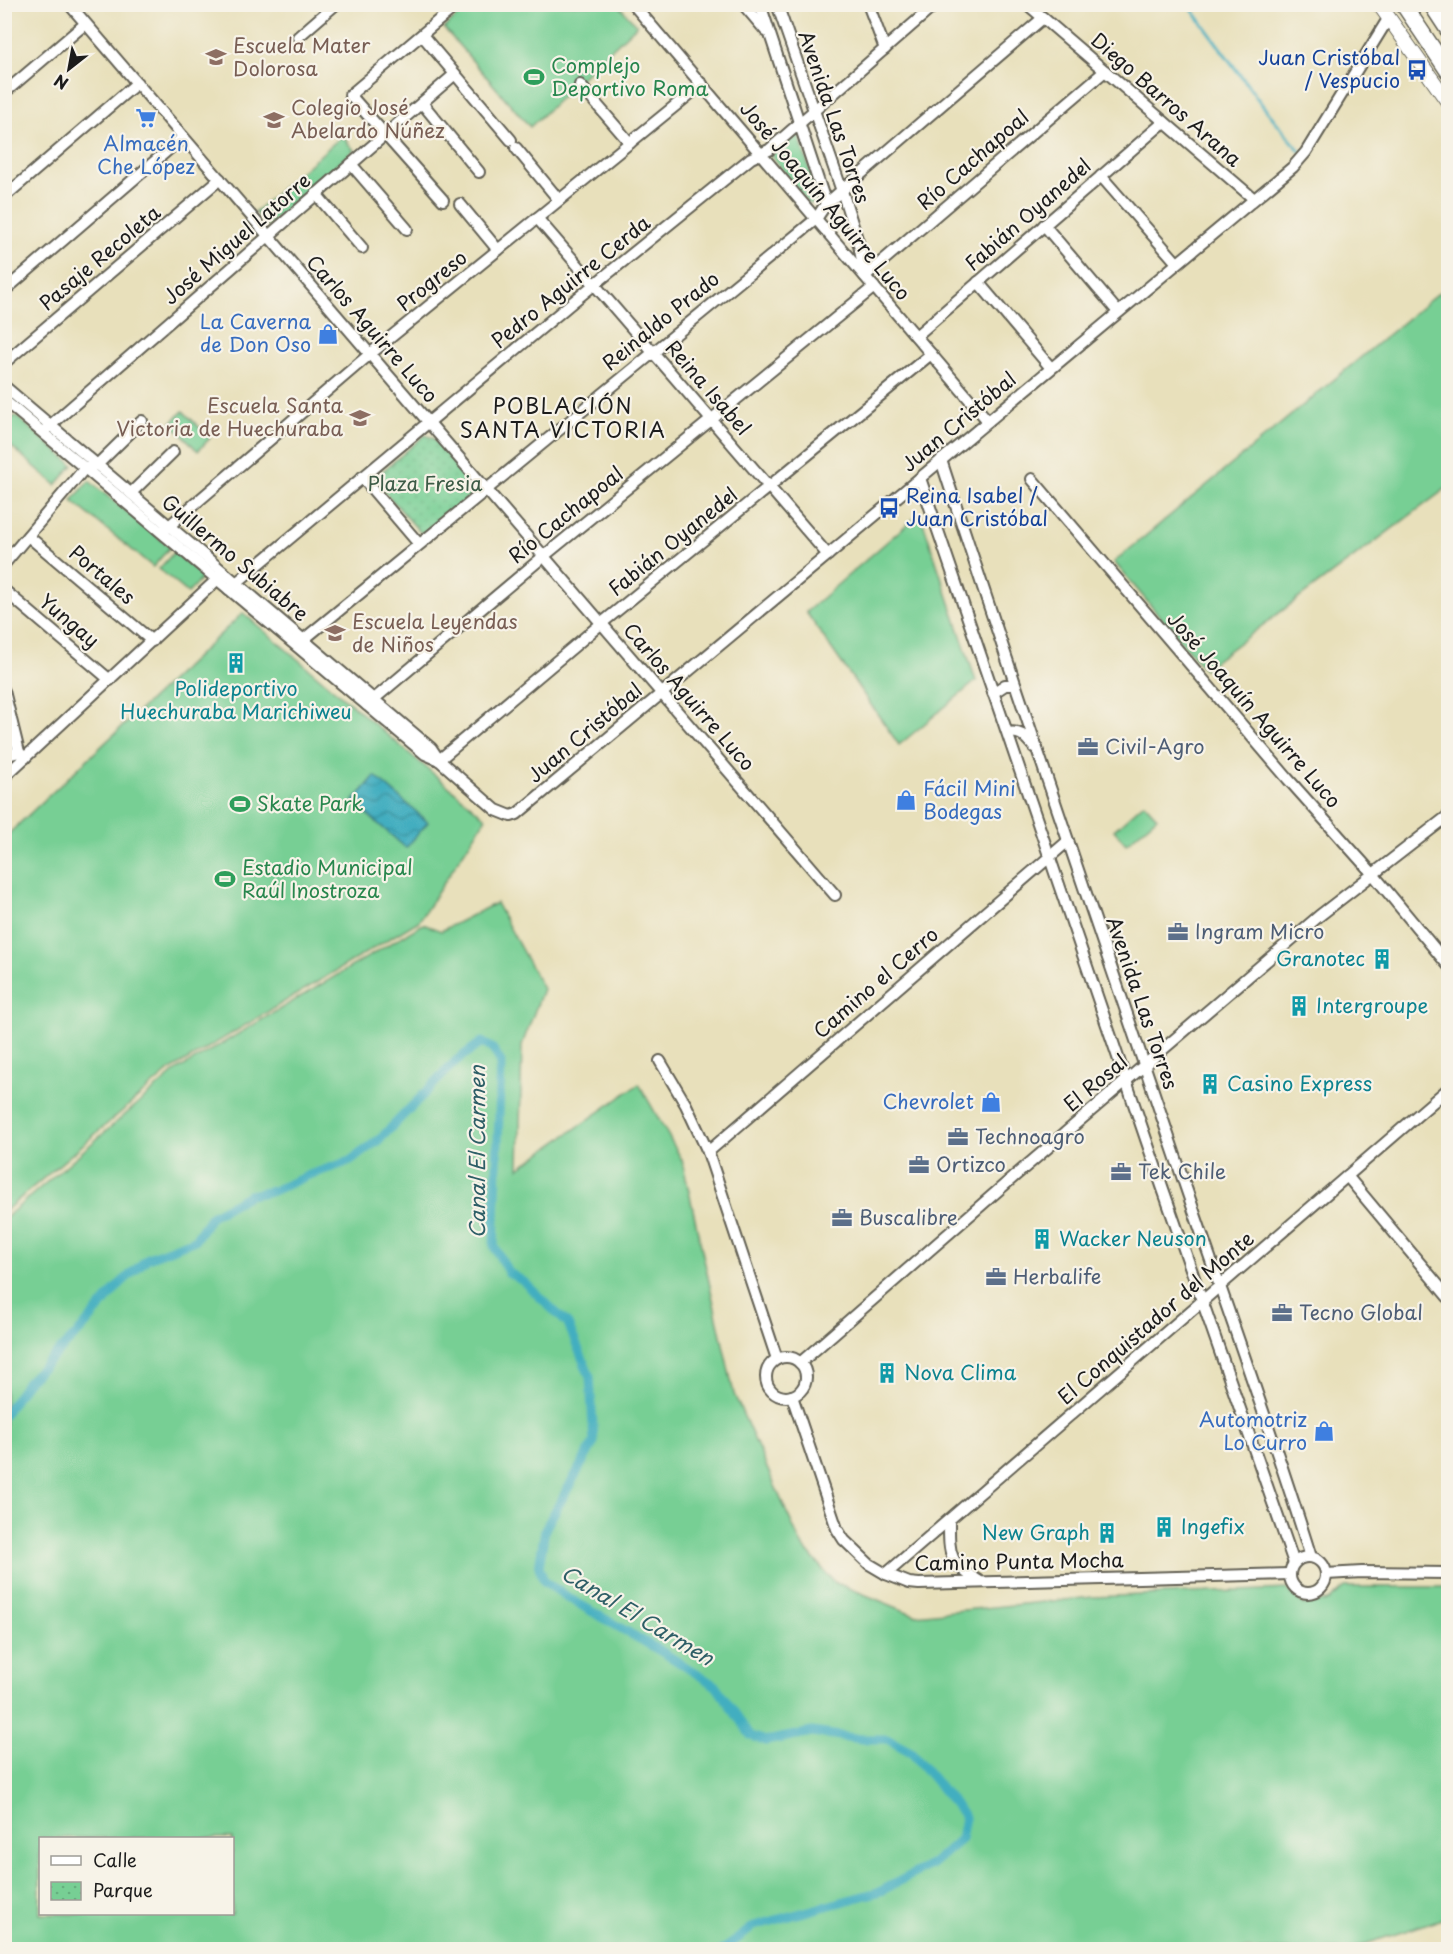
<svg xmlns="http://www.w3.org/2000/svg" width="1453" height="1954" font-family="'Playpen Sans',sans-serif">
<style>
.green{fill:#77cf94;stroke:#4a7658;stroke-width:1.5;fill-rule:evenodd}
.park{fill:url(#park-dots);stroke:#4a7658;stroke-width:1.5}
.water{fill:url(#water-waves);stroke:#2f656e;stroke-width:1.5}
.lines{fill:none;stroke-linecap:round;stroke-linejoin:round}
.stream{stroke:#42aec0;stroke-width:3}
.canal{stroke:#42aec0;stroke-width:9}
.minor-casing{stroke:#636154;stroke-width:14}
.major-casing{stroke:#636154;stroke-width:16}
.highway-casing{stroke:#636154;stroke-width:18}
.minor{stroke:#fff;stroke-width:10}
.major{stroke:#fff;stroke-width:14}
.highway{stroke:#fff;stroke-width:15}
.labels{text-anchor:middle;stroke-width:4.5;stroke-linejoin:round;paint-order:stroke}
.education-label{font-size:20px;fill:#785e54;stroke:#f7f3e8;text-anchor:start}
.transit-label{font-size:20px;fill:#164399;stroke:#f7f3e8;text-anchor:end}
.leisure-label{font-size:20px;fill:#27864d;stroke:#f7f3e8;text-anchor:start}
.street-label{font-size:20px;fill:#1c1c1c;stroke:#f7f3e8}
.shop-label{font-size:20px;fill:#366cbe;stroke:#f7f3e8;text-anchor:end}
.park-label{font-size:20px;fill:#3c5b46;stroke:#f7f3e8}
.culture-label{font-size:20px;fill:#0d838f;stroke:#f7f3e8;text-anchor:start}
.service-label{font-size:20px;fill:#4e5e75;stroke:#f7f3e8;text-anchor:start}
.neighbourhood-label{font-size:21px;letter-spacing:1.5px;fill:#1c1c1c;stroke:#f7f3e8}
.water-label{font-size:21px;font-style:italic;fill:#2d5e66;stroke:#f7f3e8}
</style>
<defs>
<pattern id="park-dots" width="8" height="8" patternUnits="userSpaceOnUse" patternTransform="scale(1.5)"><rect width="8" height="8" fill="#77cf94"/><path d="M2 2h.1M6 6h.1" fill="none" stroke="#66b17f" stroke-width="1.8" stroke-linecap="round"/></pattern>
<pattern id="water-waves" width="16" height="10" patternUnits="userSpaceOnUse" patternTransform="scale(1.5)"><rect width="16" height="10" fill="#42aec0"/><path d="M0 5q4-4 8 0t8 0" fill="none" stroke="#368d9b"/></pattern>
</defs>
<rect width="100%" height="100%" fill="#f7f3e8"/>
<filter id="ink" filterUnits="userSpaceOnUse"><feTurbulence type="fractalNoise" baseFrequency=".0167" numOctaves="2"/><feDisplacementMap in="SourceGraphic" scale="12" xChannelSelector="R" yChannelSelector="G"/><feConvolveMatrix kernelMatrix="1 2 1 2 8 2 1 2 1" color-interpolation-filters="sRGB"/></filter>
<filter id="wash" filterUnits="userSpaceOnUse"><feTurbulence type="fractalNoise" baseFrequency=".008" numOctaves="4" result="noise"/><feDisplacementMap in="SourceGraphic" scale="24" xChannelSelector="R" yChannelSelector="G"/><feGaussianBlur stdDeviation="1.35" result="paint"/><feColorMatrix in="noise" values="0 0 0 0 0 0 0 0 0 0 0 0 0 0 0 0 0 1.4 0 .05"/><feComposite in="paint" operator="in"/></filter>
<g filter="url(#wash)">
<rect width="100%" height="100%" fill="#e8e0bb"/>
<g class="green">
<polygon points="471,4 618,5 637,25 530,127 444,28"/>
<polygon points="798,133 820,202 808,204 771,155"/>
<polygon points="342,136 354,150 267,226 255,212"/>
<polygon points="1448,285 1448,487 1204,669 1114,562"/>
<polygon points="183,411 210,438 198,451 171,423"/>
<polygon points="16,416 73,465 56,485 5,441 5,421"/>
<polygon points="89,481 170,547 153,567 72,501"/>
<polygon points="920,513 976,681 899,745 806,612"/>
<polygon points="174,552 203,577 188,593 159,569"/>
<polygon points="243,613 486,818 419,921 169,1071 5,1211 5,837"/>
<polygon points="1144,803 1157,817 1126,844 1114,830"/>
<path d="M496 903 543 989 522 1045 519 1168 639 1084 682 1160 734 1394 801 1544 834 1582 915 1615 1093 1597 1287 1589 1304 1605 1329 1601 1345 1587H1448V1917L1347 1950 5 1949V1218L177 1070 423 924 441 931ZM40 1838H232V1914H40Z"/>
</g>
<polygon class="park" points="425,435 433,438 475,487 473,493 426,534 420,532 376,482 378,475"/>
<polygon class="water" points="375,776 428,822 406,848 353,802"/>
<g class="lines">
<polyline class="stream" points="1188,4 1263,106 1300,151"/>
<polyline class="canal" points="4,1415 27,1382 81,1330 120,1284 148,1258 195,1240 211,1216 249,1195 273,1191 309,1175 350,1161 380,1139 457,1060 482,1042 492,1048 501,1062 494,1246 508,1272 524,1282 568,1324 590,1377 594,1442 545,1529 539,1567 544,1581 567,1597 669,1656 716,1686 751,1736 766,1741 812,1732 861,1739 887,1739 911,1752 965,1817 961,1839 932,1864 881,1891 754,1926 723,1950"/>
</g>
</g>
<g filter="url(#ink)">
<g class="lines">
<g class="minor-casing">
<g id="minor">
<polyline points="69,4 835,895"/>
<polyline points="633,4 988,421"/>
<polyline points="743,4 766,31"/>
<polyline points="760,4 826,204"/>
<polyline points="777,4 842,191 859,245 865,276"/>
<polyline points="868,4 885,49"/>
<polyline points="1027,4 1254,199"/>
<polyline points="422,35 511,140"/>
<polyline points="298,37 336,4"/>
<polyline points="580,85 630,143"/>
<polyline points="4,93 85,24"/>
<polyline points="422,103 479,172"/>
<polyline points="516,148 559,200"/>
<polyline points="351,164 407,229"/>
<polyline points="1101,176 1177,263"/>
<polyline points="316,194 362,248"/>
<polyline points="4,197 137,83"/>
<polyline points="443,200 350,95 458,4"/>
<polyline points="460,204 498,250"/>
<polyline points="537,218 828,555"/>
<polyline points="1044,225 1118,312"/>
<polyline points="865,276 1105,71"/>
<polyline points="978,282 1051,368"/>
<polyline points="4,291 183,137"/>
<polyline points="916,336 1164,122"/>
<polyline points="4,363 220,179"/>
<polyline points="4,386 431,748 439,760"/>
<polyline points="4,400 425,754 439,760 496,810 511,816 517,814 1293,167 1306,152 1388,19"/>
<polyline points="45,430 455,74"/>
<path d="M941 460C1020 703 1104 945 1186 1188 1228 1311 1272 1432 1311 1557"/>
<polyline points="362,477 419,544"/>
<polyline points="920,478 1163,1189 1294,1563"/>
<polyline points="1032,479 1288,779 1372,873 1448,965"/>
<polyline points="131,493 173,452"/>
<polyline points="162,532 370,354 702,84"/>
<polyline points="28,536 152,641"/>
<polyline points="4,564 85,468 97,465 142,421"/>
<polyline points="229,589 574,301 751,158 769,150 936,4"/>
<polyline points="4,590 110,680"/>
<polyline points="297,645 816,219 826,204 1043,18"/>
<polyline points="4,691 19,752 25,758"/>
<polyline points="993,693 1005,685 1015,685"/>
<polyline points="367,705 544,556 874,287"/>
<path d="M1008 733C1021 730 1026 738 1034 747"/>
<polyline points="4,756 19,752"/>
<polyline points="439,760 602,623 931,354"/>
<polyline points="4,777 222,575"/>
<polyline points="660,1061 686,1105 708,1152 777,1359"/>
<polyline points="708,1152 1068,841"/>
<polyline points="1347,1176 1448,1297"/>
<circle cx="786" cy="1377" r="20"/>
<polyline points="800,1363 1017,1174 1319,916 1448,816"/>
<polyline points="792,1396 837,1529 844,1540 869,1564 886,1574 909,1583 919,1584 1290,1574"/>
<path d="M949 1520C949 1554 948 1563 979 1581"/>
<circle cx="1308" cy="1575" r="18"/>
<polyline points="886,1574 1448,1089"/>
<polyline points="1326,1574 1362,1572 1448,1573"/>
</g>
</g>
<g class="major-casing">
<polyline id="major" points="1379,4 1448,102"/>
</g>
<g class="highway-casing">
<g id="highway">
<polyline points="1403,4 1448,71"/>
<polyline points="1431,4 1448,30"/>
</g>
</g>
<use href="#minor" class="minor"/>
<use href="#major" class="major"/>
<use href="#highway" class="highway"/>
</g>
</g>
<defs>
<g id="school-bare" transform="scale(1.62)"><path d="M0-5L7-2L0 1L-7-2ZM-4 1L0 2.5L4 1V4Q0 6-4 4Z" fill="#8d6e63" stroke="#f7f3e8" stroke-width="2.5" paint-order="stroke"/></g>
<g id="bus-bare" transform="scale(1.62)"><path d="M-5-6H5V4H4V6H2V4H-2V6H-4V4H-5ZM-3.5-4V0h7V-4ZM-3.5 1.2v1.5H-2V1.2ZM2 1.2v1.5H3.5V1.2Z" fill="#1a4fb4" stroke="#f7f3e8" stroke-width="2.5" paint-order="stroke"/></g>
<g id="stadium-bare" transform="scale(1.62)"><path d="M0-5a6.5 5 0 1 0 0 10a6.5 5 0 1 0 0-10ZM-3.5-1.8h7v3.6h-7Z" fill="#2e9e5b" stroke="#f7f3e8" stroke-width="2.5" paint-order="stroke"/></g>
<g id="supermarket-bare" transform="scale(1.62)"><path d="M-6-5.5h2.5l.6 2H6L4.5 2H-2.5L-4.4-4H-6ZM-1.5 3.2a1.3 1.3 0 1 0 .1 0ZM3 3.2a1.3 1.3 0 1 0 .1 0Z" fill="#3f7fe0" stroke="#f7f3e8" stroke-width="2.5" paint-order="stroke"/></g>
<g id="shop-bare" transform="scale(1.62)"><path d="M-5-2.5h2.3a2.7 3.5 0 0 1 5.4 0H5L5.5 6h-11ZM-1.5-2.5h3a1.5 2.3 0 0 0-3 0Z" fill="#3f7fe0" stroke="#f7f3e8" stroke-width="2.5" paint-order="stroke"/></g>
<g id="building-bare" transform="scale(1.62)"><path d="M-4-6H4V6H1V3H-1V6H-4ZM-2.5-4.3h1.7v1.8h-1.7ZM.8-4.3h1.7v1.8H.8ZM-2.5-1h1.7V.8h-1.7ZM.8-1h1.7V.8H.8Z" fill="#0f9aa8" stroke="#f7f3e8" stroke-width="2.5" paint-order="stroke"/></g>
<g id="office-bare" transform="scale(1.62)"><path d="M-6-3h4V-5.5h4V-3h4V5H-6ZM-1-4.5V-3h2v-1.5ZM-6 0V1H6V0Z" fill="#5c6f8a" stroke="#f7f3e8" stroke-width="2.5" paint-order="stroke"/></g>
</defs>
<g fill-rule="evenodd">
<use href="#school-bare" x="216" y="57"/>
<use href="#bus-bare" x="1417" y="70"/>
<use href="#stadium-bare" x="534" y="77"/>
<use href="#supermarket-bare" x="146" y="118"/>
<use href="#school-bare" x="274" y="120"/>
<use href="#shop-bare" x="328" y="334"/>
<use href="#school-bare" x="360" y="418"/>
<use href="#bus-bare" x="889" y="508"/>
<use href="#school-bare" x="335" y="633"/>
<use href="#building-bare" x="236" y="663"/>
<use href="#office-bare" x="1088" y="747"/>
<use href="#shop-bare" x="906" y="800"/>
<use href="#stadium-bare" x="240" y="804"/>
<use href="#stadium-bare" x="225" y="879"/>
<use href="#office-bare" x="1178" y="932"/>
<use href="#building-bare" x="1382" y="959"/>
<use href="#building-bare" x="1299" y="1006"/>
<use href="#building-bare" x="1210" y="1084"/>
<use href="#shop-bare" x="991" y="1102"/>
<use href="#office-bare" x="958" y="1137"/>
<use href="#office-bare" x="919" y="1165"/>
<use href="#office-bare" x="1121" y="1172"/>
<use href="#office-bare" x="842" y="1218"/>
<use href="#building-bare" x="1042" y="1239"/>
<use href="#office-bare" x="996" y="1277"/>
<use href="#office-bare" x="1282" y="1313"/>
<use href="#building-bare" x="887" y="1373"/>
<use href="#shop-bare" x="1324" y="1431"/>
<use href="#building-bare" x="1164" y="1527"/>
<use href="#building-bare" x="1107" y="1533"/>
</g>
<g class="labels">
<g class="education-label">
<text x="233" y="53">Escuela Mater<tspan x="233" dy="23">Dolorosa</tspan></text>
<text x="291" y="115">Colegio José<tspan x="291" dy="23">Abelardo Núñez</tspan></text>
<text x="343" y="413" text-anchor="end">Escuela Santa<tspan x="343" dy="23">Victoria de Huechuraba</tspan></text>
<text x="352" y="629">Escuela Leyendas<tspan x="352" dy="23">de Niños</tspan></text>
</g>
<g class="transit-label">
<text x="1400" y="65">Juan Cristóbal<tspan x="1400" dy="23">/ Vespucio</tspan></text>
<text x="906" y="503" text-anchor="start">Reina Isabel /<tspan x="906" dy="23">Juan Cristóbal</tspan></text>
</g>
<g class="leisure-label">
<text x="551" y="73">Complejo<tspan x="551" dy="23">Deportivo Roma</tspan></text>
<text x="257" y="811">Skate Park</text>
<text x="242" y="875">Estadio Municipal<tspan x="242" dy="23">Raúl Inostroza</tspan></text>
</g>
<g class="street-label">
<text transform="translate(1166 100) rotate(41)" y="7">Diego Barros Arana</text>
<text transform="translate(834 117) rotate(71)" y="7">Avenida Las Torres</text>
<text transform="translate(973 160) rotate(-41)" y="7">Río Cachapoal</text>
<text transform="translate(825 201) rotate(50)" y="7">José Joaquín Aguirre Luco</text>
<text transform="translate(1028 215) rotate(-41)" y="7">Fabián Oyanedel</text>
<text transform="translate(237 239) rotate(-41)" y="7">José Miguel Latorre</text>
<text transform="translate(100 258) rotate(-40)" y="7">Pasaje Recoleta</text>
<text transform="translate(432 281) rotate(-39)" y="7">Progreso</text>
<text transform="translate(571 282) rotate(-39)" y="7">Pedro Aguirre Cerda</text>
<text transform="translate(661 321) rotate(-39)" y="7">Reinaldo Prado</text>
<text transform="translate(372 329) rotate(49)" y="7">Carlos Aguirre Luco</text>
<text transform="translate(708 388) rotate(49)" y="7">Reina Isabel</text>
<text transform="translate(959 422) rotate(-40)" y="7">Juan Cristóbal</text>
<text transform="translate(566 515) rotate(-39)" y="7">Río Cachapoal</text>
<text transform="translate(673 542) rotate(-39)" y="7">Fabián Oyanedel</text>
<text transform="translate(235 558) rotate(40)" y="7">Guillermo Subiabre</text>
<text transform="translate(102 575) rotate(40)" y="7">Portales</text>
<text transform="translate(69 621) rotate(40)" y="7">Yungay</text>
<text transform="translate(689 697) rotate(49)" y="7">Carlos Aguirre Luco</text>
<text transform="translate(1254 710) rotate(49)" y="7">José Joaquín Aguirre Luco</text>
<text transform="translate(585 733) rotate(-40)" y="7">Juan Cristóbal</text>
<text transform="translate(876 983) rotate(-41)" y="7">Camino el Cerro</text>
<text transform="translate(1142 1003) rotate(71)" y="7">Avenida Las Torres</text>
<text transform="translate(1096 1083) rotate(-40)" y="7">El Rosal</text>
<text transform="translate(1156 1318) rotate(-41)" y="7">El Conquistador del Monte</text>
<text transform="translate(1019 1562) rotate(-1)" y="7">Camino Punta Mocha</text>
</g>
<g class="shop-label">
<text x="146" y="151" text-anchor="middle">Almacén<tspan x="146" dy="23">Che López</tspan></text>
<text x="311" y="329">La Caverna<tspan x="311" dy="23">de Don Oso</tspan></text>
<text x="923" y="796" text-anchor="start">Fácil Mini<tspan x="923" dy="23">Bodegas</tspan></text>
<text x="974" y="1109">Chevrolet</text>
<text x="1307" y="1427">Automotriz<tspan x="1307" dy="23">Lo Curro</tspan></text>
</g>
<g class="park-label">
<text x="425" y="491">Plaza Fresia</text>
</g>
<g class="culture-label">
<text x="236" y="696" text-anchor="middle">Polideportivo<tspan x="236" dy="23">Huechuraba Marichiweu</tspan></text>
<text x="1365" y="966" text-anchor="end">Granotec</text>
<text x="1316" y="1013">Intergroupe</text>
<text x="1227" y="1091">Casino Express</text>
<text x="1059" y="1246">Wacker Neuson</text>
<text x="904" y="1380">Nova Clima</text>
<text x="1181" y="1534">Ingefix</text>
<text x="1090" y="1540" text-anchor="end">New Graph</text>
</g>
<g class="service-label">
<text x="1105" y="754">Civil-Agro</text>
<text x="1195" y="939">Ingram Micro</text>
<text x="975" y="1144">Technoagro</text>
<text x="936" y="1172">Ortizco</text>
<text x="1138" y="1179">Tek Chile</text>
<text x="859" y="1225">Buscalibre</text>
<text x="1013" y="1284">Herbalife</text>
<text x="1299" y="1320">Tecno Global</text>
</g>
<g class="neighbourhood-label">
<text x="563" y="414">POBLACIÓN<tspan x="563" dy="24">SANTA VICTORIA</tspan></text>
</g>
<g class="water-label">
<text transform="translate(478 1152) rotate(-90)" y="7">Canal El Carmen</text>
<text transform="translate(637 1616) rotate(31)" y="7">Canal El Carmen</text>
</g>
</g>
<rect width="1453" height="1954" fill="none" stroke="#f7f3e8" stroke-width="24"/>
<rect x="39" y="1837" width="195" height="78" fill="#f7f3e8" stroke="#9f9d96" stroke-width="1.5"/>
<rect x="51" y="1856" width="30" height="9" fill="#ffffff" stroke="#9f9d96" stroke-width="1.5"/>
<text x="93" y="1867" font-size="18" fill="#1c1c1c">Calle</text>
<rect x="51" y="1882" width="30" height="18" fill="url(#park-dots)" stroke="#9f9d96" stroke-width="1.5"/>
<text x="93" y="1897" font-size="18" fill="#1c1c1c">Parque</text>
<g transform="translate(69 69) rotate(211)" stroke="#f7f3e8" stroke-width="4.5" paint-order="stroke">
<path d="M0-4.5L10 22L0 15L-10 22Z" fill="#1c1c1c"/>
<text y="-9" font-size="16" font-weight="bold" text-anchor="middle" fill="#1c1c1c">N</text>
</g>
</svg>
